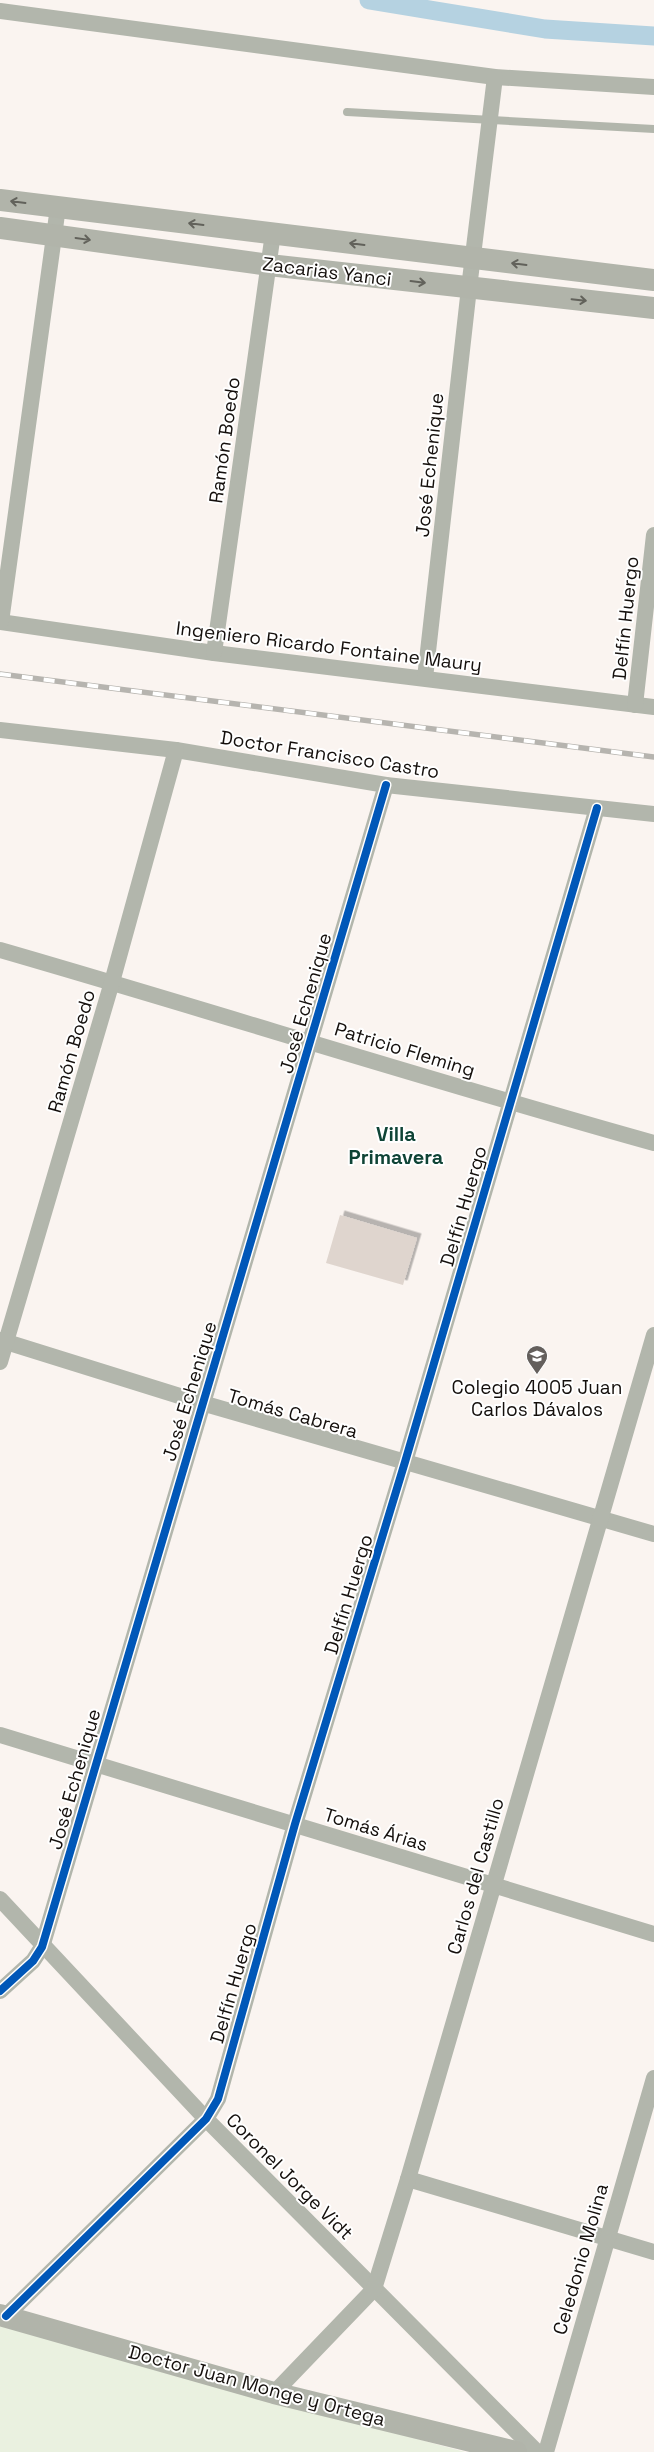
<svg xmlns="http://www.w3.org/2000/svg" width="654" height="2452" font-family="'Space Grotesk',sans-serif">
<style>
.green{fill:#eaf1e0}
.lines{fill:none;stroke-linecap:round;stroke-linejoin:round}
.canal{stroke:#b5d2e1;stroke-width:19}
.building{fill:#dfd5ce;filter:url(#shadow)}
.lane{stroke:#b2b6ac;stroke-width:8}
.street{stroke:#b2b6ac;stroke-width:16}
.secondary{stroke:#b1b4aa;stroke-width:22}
.rail-casing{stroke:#b6b4af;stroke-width:5.5}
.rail{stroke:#fff;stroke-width:4;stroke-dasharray:11;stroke-linecap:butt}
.cycleway-casing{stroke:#fff;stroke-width:11}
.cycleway{stroke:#0057b8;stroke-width:8}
.oneway{stroke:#62625b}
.labels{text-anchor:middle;stroke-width:4;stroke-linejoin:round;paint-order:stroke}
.street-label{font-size:19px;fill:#140f0c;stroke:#fff}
.poi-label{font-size:19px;fill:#140f0c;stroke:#fff}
.neighbourhood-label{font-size:20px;font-weight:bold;fill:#0f4436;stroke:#fff}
</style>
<defs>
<filter id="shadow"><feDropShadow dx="4.5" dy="-4.5" stdDeviation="0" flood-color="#0004"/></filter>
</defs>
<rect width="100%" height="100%" fill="#faf4f0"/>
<polygon class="green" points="0,2325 465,2452 0,2452"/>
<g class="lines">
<polyline class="canal" points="369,0 545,29 654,36"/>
</g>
<polygon class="building" points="340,1215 417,1238 403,1285 326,1263"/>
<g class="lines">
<polyline class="lane" points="347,112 654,129"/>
<g class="street">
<polyline points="0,11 495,77 654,87"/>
<polyline points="0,622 214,653 654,707"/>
<polyline points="1,622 58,207"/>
<polyline points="214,653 273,233"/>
<polyline points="425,678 469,288 495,77"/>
<polyline points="635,705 654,535"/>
<polyline points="0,730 176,750 386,785 654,814"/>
<path d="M0 950C218 1013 435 1082 654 1143"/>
<polyline points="0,1340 202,1403 654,1534"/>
<polyline points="0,1362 112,982 176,750"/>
<polyline points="0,1735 654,1934"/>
<polyline points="0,1899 206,2119 537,2452"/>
<polyline points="0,1991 33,1961 42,1947 386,785"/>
<polyline points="408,2179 654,2252"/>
<polyline points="6,2316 206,2119 218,2099 295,1824 405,1462 597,808"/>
<polyline points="274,2393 374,2289 408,2179 654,1335"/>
<polyline points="546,2452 654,2078"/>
</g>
<g class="secondary">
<polyline points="0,200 654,280"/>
<polyline points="0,228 269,265 654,308"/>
<polyline points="0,2315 274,2393 516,2452"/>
</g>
<g class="rail-casing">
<polyline id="rail" points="0,674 654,757"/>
</g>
<use href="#rail" class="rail"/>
<g class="cycleway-casing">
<g id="cycleway">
<polyline points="0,1991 33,1961 42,1947 386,785"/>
<polyline points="6,2316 206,2119 218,2099 295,1824 405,1462 597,808"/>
</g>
</g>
<use href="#cycleway" class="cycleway"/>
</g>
<defs><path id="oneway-shaft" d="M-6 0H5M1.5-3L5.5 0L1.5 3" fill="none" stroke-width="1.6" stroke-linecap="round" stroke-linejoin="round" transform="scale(1.25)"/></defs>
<g class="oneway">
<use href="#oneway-shaft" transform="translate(18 202) rotate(-173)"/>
<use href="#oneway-shaft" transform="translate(196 224) rotate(-173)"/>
<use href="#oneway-shaft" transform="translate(83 239) rotate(8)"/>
<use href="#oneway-shaft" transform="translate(357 244) rotate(-173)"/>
<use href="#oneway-shaft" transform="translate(519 264) rotate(-173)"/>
<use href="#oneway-shaft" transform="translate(418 282) rotate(7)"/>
<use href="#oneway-shaft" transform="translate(579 300) rotate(6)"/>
</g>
<defs>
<g id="school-pin" transform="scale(1.125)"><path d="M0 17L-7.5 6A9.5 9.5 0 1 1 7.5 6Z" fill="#645f5c" stroke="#fff"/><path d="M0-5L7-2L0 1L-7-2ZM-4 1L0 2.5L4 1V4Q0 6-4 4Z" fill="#fff"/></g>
</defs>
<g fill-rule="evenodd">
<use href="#school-pin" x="537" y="1356"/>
</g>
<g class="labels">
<g class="street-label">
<text transform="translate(327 271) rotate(7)" y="7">Zacarias Yanci</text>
<text transform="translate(224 440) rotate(-82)" y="7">Ramón Boedo</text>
<text transform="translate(429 465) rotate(-84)" y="7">José Echenique</text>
<text transform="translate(625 618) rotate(-84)" y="7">Delfín Huergo</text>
<text transform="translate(329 646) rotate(7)" y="7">Ingeniero Ricardo Fontaine Maury</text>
<text transform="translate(330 754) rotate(9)" y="7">Doctor Francisco Castro</text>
<text transform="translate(305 1003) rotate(-74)" y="7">José Echenique</text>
<text transform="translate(405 1049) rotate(17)" y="7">Patricio Fleming</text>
<text transform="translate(71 1051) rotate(-74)" y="7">Ramón Boedo</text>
<text transform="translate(463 1206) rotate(-74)" y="7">Delfín Huergo</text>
<text transform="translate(189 1391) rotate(-73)" y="7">José Echenique</text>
<text transform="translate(293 1413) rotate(16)" y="7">Tomás Cabrera</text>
<text transform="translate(348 1594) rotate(-73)" y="7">Delfín Huergo</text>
<text transform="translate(74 1779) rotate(-74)" y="7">José Echenique</text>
<text transform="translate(376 1829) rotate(17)" y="7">Tomás Árias</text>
<text transform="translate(475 1876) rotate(-74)" y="7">Carlos del Castillo</text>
<text transform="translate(233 1983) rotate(-74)" y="7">Delfín Huergo</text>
<text transform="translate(290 2176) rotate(45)" y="7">Coronel Jorge Vidt</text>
<text transform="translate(580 2259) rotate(-74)" y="7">Celedonio Molina</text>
<text transform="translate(257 2385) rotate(15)" y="7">Doctor Juan Monge y Ortega</text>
</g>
<g class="poi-label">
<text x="537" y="1394">Colegio 4005 Juan<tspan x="537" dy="22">Carlos Dávalos</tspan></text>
</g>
<g class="neighbourhood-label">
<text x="396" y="1141">Villa<tspan x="396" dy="23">Primavera</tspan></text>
</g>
</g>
</svg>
